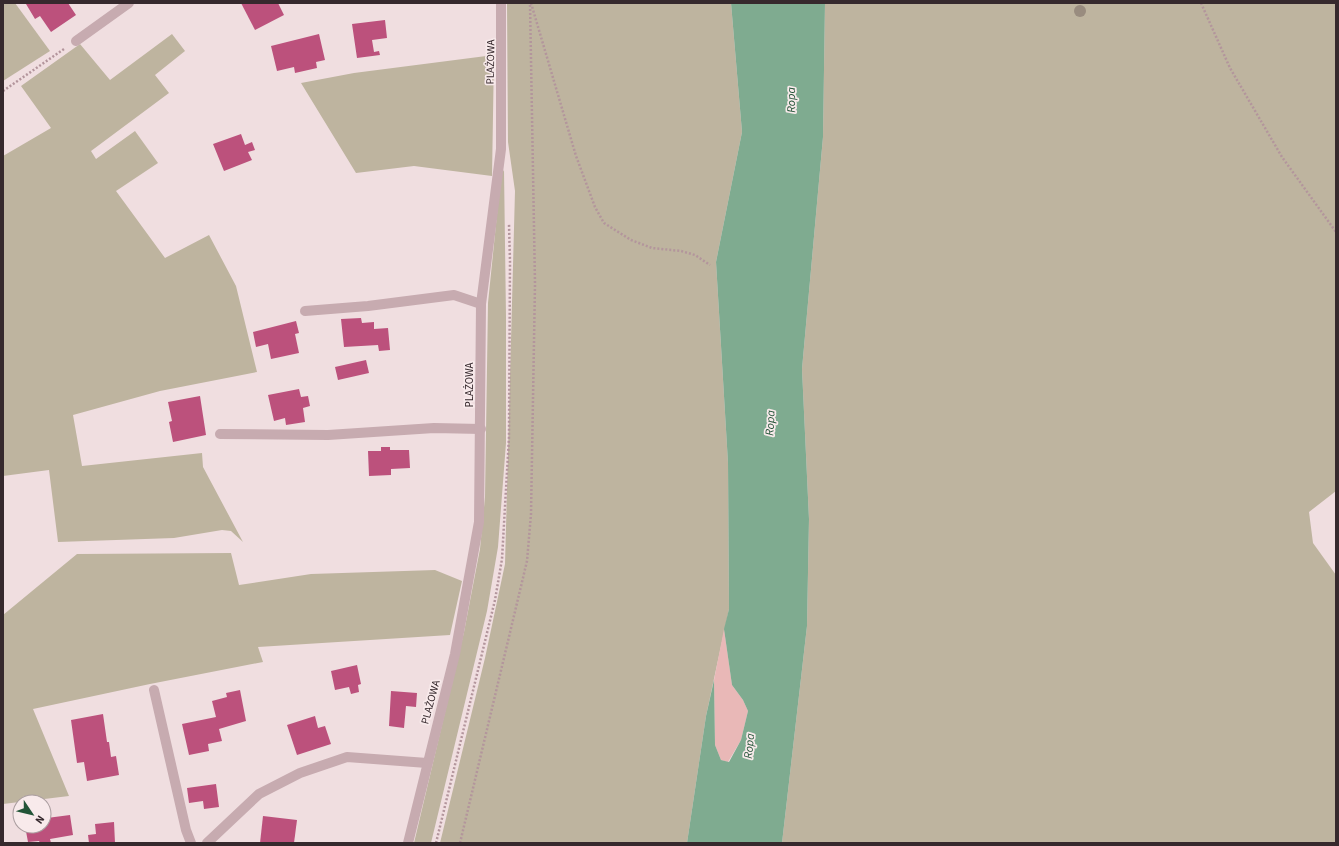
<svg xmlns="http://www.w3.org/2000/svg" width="1339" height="846" font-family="'Source Sans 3',sans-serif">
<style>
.green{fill:#beb49f}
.sand{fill:#e9b8b7}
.water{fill:#7fab90}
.building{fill:#bc517c}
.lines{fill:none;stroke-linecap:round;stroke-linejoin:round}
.path{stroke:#b3959c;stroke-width:2.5;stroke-dasharray:2 2;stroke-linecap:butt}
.minor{stroke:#c7abb0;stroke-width:10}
.tree{fill:#998c7f}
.labels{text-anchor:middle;stroke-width:3.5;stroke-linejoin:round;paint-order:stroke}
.street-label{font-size:11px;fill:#36292d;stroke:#f8eaeb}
.water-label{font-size:12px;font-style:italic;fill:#225437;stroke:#f8eaeb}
</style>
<rect width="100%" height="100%" fill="#f0dee0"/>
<g class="green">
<polygon points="3,3 15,3 50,51 3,81"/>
<polygon points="507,3 731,3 742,132 716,262 728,463 729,609 706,716 687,843 440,843 485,658 505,564 515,191 508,142"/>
<polygon points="825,3 1336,3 1336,491 1309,512 1313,543 1336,575 1336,843 782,843 807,626 809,519 802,369 823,137"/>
<polygon points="172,34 185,51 155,75 169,93 91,151 96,159 135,131 158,163 116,191 165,258 209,235 236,286 257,372 160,391 73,415 82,466 202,453 203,467 243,542 231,531 222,530 174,538 58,542 49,470 3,476 3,156 51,128 21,86 80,44 110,80"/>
<polygon points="494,55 492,176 414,166 356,173 301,83 354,73"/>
<polygon points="504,170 506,317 506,443 498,547 487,611 431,843 414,843 464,632 480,549 485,497 488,303 501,175"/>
<polygon points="231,553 239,585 311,574 435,570 462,581 450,635 258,647 263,662 150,684 33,709 69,796 3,804 3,615 77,554"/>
</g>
<polygon class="sand" points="724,629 732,685 743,700 748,711 741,740 728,762 721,760 715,745 714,680"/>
<polygon class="water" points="731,3 825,3 823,137 802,369 809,519 807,626 782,843 687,843 706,716 714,680 715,745 721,760 729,762 741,740 748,711 743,700 732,685 724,629 729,609 728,463 716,262 742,132"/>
<g class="building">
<polygon points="28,3 68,3 76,15 51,32 40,16 35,19 26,4"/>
<polygon points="241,3 278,3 284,15 255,30"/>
<polygon points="385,20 387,38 372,40 374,52 379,51 380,55 357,58 352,24"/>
<polygon points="319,34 325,60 316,62 317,68 295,73 294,67 277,71 271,46"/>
<polygon points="241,134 245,145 252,142 255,150 248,152 252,160 224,171 213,144"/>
<polygon points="361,318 362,323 374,322 374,329 388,328 390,350 379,351 378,345 344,347 341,319"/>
<polygon points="296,321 299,333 295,334 299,353 271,359 268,344 256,347 253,332"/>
<polygon points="366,360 369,373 338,380 335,367"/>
<polygon points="299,389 301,397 308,396 310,406 303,408 305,422 286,425 285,418 274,421 268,395"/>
<polygon points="200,396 206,435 173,442 169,422 172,421 168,402"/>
<polygon points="381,447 390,447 390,450 409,450 410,468 391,469 391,475 369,476 368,451 381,451"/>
<polygon points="357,665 361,684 358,685 359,692 351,694 349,687 335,690 331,671"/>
<polygon points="240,690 246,721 219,729 222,741 208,744 209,751 189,755 182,724 216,717 212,701 227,697 226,693"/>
<polygon points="391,691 417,693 416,707 406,706 404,728 389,726"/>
<polygon points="103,714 107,742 109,742 111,757 116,756 119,775 87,781 84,762 77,763 71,720"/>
<polygon points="315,716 318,728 325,726 331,744 297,755 287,725"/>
<polygon points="216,784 219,807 204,809 203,801 189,803 187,788"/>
<polygon points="44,812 46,812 47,818 70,815 73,835 50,839 51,843 40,843 39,841 28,842 25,826 44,826"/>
<polygon points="263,816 297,820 294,843 260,843"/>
<polygon points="114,822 115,843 89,843 88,835 96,834 95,824"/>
</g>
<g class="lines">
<g class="path">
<polyline points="531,3 576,156 595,207 604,223 631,240 652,248 681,251 695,255 710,265"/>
<polyline points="1201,3 1230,68 1282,157 1336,232"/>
<polyline points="3,91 64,49"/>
<polyline points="436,843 495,600 502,559 509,437 510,261 509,224"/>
<polyline points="460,843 527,561 531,514 535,284 530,3"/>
</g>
<g class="minor">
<polyline points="76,41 129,3"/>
<polyline points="305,311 368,306 454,295 481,304"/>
<polyline points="220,434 328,435 434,428 481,429"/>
<polyline points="154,690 186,830 191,843"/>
<polyline points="207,843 259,794 300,773 347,757 427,763"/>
<polyline points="408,843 455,654 479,522 481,304 501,149 501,3"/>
</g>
</g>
<circle class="tree" cx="1080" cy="11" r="6"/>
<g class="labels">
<g class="street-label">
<text transform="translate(490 62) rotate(-89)" y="4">PLAŻOWA</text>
<text transform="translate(469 385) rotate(-90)" y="4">PLAŻOWA</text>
<text transform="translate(430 702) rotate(-75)" y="4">PLAŻOWA</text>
</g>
<g class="water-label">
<text transform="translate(791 100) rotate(-91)" y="4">Ropa</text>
<text transform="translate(770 423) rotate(-87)" y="4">Ropa</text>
<text transform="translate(749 746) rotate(-85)" y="4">Ropa</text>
</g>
</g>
<rect width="1339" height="846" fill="none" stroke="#36292d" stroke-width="8"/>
<g transform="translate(32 814) rotate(125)"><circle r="19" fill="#f8eaeb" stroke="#aa9d9f"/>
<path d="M0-3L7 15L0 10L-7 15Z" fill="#225437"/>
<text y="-6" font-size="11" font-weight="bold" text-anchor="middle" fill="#36292d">N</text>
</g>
</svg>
